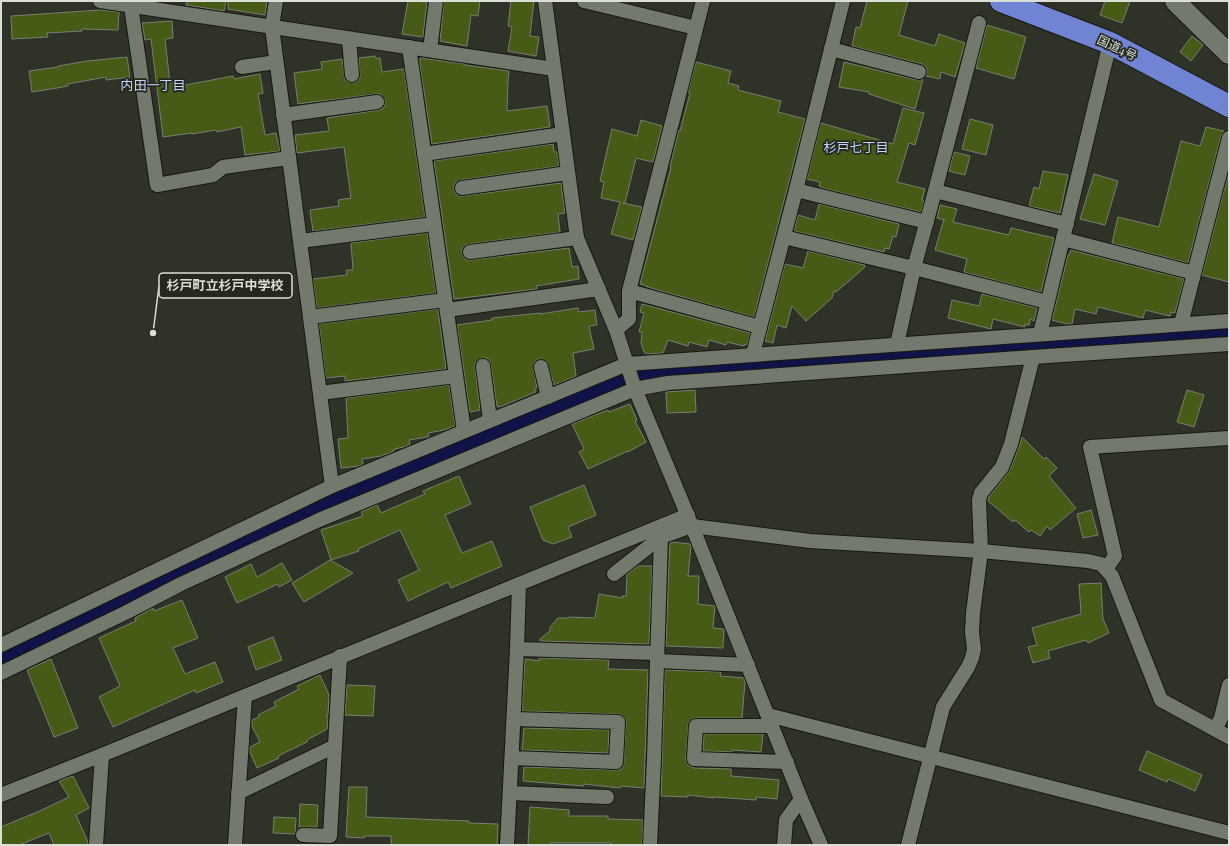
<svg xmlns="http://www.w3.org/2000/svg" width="1230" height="846" font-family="'Playfair Display','Noto Sans JP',serif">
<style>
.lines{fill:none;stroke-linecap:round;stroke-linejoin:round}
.river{stroke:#0f1348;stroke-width:31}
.building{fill:#465b15;stroke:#797e72}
.street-casing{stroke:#161910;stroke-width:16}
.secondary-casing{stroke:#161910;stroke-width:22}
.highway-casing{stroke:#161910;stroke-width:24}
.street{stroke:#74796d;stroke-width:14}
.secondary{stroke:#74796d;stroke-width:20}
.highway{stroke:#7184d4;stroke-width:22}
.labels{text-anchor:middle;stroke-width:3.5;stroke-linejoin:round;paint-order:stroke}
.street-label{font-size:12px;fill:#dcdfd8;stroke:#24281e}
.neighbourhood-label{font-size:13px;fill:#c7d4fe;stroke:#24281e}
.leader{fill:none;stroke:#dcdfd8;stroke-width:1.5}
.callout-dot{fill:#dcdfd8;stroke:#24281e;stroke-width:1.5}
.callout{fill:#24281e;stroke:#dcdfd8;stroke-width:1.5}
.callout-label{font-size:13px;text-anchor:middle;font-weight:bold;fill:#dcdfd8}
</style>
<rect width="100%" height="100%" fill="#2e3227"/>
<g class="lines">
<polyline class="river" points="1,659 318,506 650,372 1229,333"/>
</g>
<g class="building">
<polygon points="187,1 226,1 224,11 186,5"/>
<polygon points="228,1 267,1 265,15 228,9"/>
<polygon points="408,1 427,2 423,37 402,34"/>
<polygon points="444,1 480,1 478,16 471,15 467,46 440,41"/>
<polygon points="511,1 534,1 530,36 539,37 536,56 508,51 512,27 508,26"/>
<polygon points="867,1 908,1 899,35 935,46 939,34 965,43 955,77 941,72 940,79 926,76 927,74 927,69 925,66 922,64 852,46 856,27 860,28"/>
<polygon points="1105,1 1130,1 1122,23 1100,15"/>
<polygon points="100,10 119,12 118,30 82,29 82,31 47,33 48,37 12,39 11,16"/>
<polygon points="172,21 173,38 165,39 170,83 179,81 180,86 233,76 234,79 260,74 263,93 258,94 265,135 276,133 280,151 245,155 241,127 217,132 216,130 192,134 192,133 163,137 151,39 145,40 142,23"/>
<polygon points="987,25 1026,37 1014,79 976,68"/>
<polygon points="1192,36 1203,45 1191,61 1180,52"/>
<polygon points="375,56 375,58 380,58 382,72 404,69 425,217 313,231 310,210 339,206 338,200 351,198 344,147 297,153 295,135 329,131 327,118 379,110 382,109 385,106 385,101 383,97 380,94 376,94 298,104 294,73 322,69 321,62 342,59 345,80 348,82 353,83 357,82 360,78 359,58"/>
<polygon points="127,57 130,77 106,80 106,77 68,84 68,86 57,88 32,92 29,71 58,67 58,66 87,61"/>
<polygon points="420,58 465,64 465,65 509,71 508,81 507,111 547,106 550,127 432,144 420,66"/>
<polygon points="696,62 731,71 728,83 739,86 738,90 781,101 778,112 805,119 754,317 647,287 647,286 640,284 671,167 670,167 679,130 680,131 690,93 688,92"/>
<polygon points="844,62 917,80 923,79 915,109 869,94 869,92 839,87"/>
<polygon points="903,108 924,113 915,145 909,143 897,182 925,189 922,200 924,201 921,212 822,188 819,186 820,182 807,179 821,123 893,144"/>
<polygon points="970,119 993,125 986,155 962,149"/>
<polygon points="641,120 662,126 653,162 636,158 625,203 623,203 642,207 633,240 611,234 620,202 601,198 604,182 600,181 612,129 637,136"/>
<polygon points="1206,127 1224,131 1221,136 1188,263 1112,243 1118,217 1159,227 1181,141 1200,146"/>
<polygon points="553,144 554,152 557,152 559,166 461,180 456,182 454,184 454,189 456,194 459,196 463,196 561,183 565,213 558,214 560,232 469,244 465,245 462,248 462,253 464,257 466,260 471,260 569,248 572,267 578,266 579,279 536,286 537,289 454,299 434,161"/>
<polygon points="954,152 970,156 965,175 949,171"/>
<polygon points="1043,171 1068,175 1060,213 1029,206 1034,187 1039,189"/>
<polygon points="1229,172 1229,282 1202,275"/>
<polygon points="1094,174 1118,181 1105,225 1080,219"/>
<polygon points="819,204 899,224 896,237 893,236 889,249 885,248 884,252 794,231 798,215 815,220"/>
<polygon points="940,205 957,209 953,222 1009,235 1011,228 1054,238 1041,292 964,272 967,259 935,250 944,219 945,220 937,218"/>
<polygon points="427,233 436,293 317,308 313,279 347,275 346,270 353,270 351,243"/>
<polygon points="1071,250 1184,279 1175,313 1171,312 1170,316 1145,310 1143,318 1098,307 1096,314 1075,309 1072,324 1067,324 1052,320 1068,255 1069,255"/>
<polygon points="808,251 865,265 864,268 836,292 834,291 832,298 806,321 792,306 786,328 777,325 773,343 765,341 785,264 803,268"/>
<polygon points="982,294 1037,308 1034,321 1030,319 1029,325 1025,324 1025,327 993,319 991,329 948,318 952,300 979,306"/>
<polygon points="642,304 750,333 747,345 745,344 744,346 727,342 726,345 709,340 707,347 689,342 688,346 668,340 663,353 648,354 644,352 641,343 642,332 639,332 644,313 640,312"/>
<polygon points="578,308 579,312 595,310 597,325 589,326 594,349 573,353 576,376 554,385 547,362 543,359 539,359 535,361 533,365 537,388 534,388 536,392 502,406 497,407 491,365 489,361 487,358 482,358 478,360 475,363 475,367 480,410 470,412 457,325 492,320 492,318 540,313 540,314"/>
<polygon points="438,309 446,369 345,381 345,376 326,378 319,324"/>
<polygon points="449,385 455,426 444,430 428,433 429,437 427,437 409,440 410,444 404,447 394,449 394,451 381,456 362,459 363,464 359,466 341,468 338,439 348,438 346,398"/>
<polygon points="695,390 696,412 667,413 666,392"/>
<polygon points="1187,390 1204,395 1194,427 1177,422"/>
<polygon points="630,404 637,420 635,421 646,442 628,452 628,451 588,469 579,452 584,449 572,424 608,410 609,412"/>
<polygon points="1022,437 1044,459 1046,457 1057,468 1049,476 1076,508 1050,530 1047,526 1040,536 1031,530 1029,532 1015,520 1013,522 988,501 989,497 1010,470 1019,447"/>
<polygon points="459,476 471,504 445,515 462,553 492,541 502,566 451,588 448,582 408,601 398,580 419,570 400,530 358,549 359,551 331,560 321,530 363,516 361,512 377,505 381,513 425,494 423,491"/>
<polygon points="584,485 596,515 568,527 572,537 553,544 543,540 530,507"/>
<polygon points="1091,510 1098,535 1083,538 1077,514"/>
<polygon points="671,542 690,544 691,546 688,576 699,576 698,604 715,606 713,628 724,629 723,648 666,646 669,560 670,543"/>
<polygon points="330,560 353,573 304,602 292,583"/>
<polygon points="282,563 292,580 279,587 278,584 237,603 225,577 251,564 257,577"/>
<polygon points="638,566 652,566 649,644 540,641 540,639 550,631 550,627 558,618 569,618 569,617 595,618 599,594 622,598 622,596 626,596 627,574"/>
<polygon points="1101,583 1103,619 1109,633 1088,643 1086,640 1048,651 1050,658 1033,663 1028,647 1037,645 1032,628 1081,614 1079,584"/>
<polygon points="182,600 198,638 173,648 185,674 215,662 223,682 196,693 195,690 113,727 99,697 120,686 99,638 136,621 135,618 153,608 154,611"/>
<polygon points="273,637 282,660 256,670 248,647"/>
<polygon points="539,658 609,660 608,669 648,670 644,788 621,786 620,788 584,784 584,786 523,781 524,767 616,770 620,770 623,767 624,762 626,722 625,718 622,715 618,714 522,711 525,659 539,661"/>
<polygon points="51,659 78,728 54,737 27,670"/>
<polygon points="665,670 721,672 720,676 744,678 745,682 742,718 696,718 692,719 689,722 688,725 686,758 686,762 689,766 694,768 731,769 731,776 779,780 777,799 756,797 756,800 714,797 714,798 688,795 688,797 661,796"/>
<polygon points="320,675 329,695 328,715 326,715 328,718 327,729 307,740 307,742 278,756 279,758 257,768 250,752 250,747 260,742 252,726 252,720 259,717 258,715 276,706 274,702 299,689 297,686"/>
<polygon points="347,685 375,686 373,716 345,715"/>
<polygon points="524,728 609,730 608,753 522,750"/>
<polygon points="704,734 763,734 761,752 732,750 732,752 703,751"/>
<polygon points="1147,751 1202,775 1195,791 1168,779 1167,782 1139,770"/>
<polygon points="73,776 89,808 76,815 88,842 88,845 54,845 49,833 19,845 1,845 1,827 42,810 69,797 59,781"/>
<polygon points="349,787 367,787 366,817 469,821 469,823 498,824 497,845 391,845 391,836 364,836 364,838 346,837"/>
<polygon points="300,804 318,805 317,827 299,827"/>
<polygon points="530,807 569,810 569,816 608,816 608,819 643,820 642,845 611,845 612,843 550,843 550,845 528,845"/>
<polygon points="274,817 296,818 295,834 273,833"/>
</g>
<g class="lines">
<g class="street-casing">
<g id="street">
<polyline points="100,1 554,69"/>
<polyline points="276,1 272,27 332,486"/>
<polyline points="545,1 577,238 616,330 635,389 692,526 801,799 821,845"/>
<polyline points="584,1 696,28"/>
<polyline points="131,6 157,185 213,175 223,167 289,158"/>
<polyline points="349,39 352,75"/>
<polyline points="409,47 464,431"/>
<polyline points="831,49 919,72"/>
<polyline points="430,50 436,1"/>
<polyline points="242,67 276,62"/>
<polyline points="283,115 377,102"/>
<polyline points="424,154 563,134"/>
<polyline points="462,188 568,173"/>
<polyline points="796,190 927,222"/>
<polyline points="935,191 979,23"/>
<polyline points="784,237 914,268 1047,302"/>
<polyline points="1063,239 1194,273"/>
<polyline points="300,241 434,224"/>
<polyline points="470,252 577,238"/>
<polyline points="629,291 760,327 796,190 843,1"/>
<polyline points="447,310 599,289"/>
<polyline points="310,317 445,300"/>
<polyline points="1181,324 1229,138"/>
<polyline points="616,330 629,319 629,291 703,1"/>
<polyline points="1040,334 1110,43"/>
<polyline points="897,344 914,268 935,191 1067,224"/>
<polyline points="753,354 760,327"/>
<polyline points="483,366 490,420"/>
<polyline points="541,367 548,397"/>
<polyline points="320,393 456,376"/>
<polyline points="1106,569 1115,556 1090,447 1229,438"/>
<polyline points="614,574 661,537 692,526 810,541 981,551 1088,561 1101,564 1112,576 1161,700 1229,737"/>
<polyline points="1,645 332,486 627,364 1229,321"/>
<polyline points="517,649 657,653"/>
<polyline points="657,661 748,665"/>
<polyline points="1,673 127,612 181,584 319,520 635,389 668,383 1033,357 1229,344"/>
<polyline points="245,696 688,515"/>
<polyline points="768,715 1229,833"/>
<polyline points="772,726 696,726 694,759 787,762"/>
<polyline points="1215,729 1221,718 1229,685"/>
<polyline points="512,758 616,762 618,722 514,719"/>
<polyline points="238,793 335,746"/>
<polyline points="510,793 607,797"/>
<polyline points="1,795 102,755 245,696 235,845"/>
<polyline points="303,835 330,836 340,656"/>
<polyline points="96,845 102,755"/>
<polyline points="507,845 517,649 519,584"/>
<polyline points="650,845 654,758 661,537"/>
<polyline points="784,845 786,820 801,799"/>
<polyline points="908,845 943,707 968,667 972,658 974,649 972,632 973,613 981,551 979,500 981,493 1002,467 1011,444 1033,357"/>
</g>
</g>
<g class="secondary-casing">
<polyline id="secondary" points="1175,1 1229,54"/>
</g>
<g class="highway-casing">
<polyline id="highway" points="1001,1 1110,43 1229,106"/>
</g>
<use href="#street" class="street"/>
<use href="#secondary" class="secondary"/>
<use href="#highway" class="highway"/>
</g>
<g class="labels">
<g class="street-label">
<text transform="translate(1117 48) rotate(25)" y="4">国道4号</text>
</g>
<g class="neighbourhood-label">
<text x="153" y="90">内田一丁目</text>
<text x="856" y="152">杉戸七丁目</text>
</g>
</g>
<path class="leader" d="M153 333L159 286"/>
<circle class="callout-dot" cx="153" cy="333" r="4"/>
<rect class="callout" x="159" y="273" width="133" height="25" rx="4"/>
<g class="callout-label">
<text x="225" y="290">杉戸町立杉戸中学校</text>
</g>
<rect width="1230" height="846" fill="none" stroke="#dcdfd8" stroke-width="4"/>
</svg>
